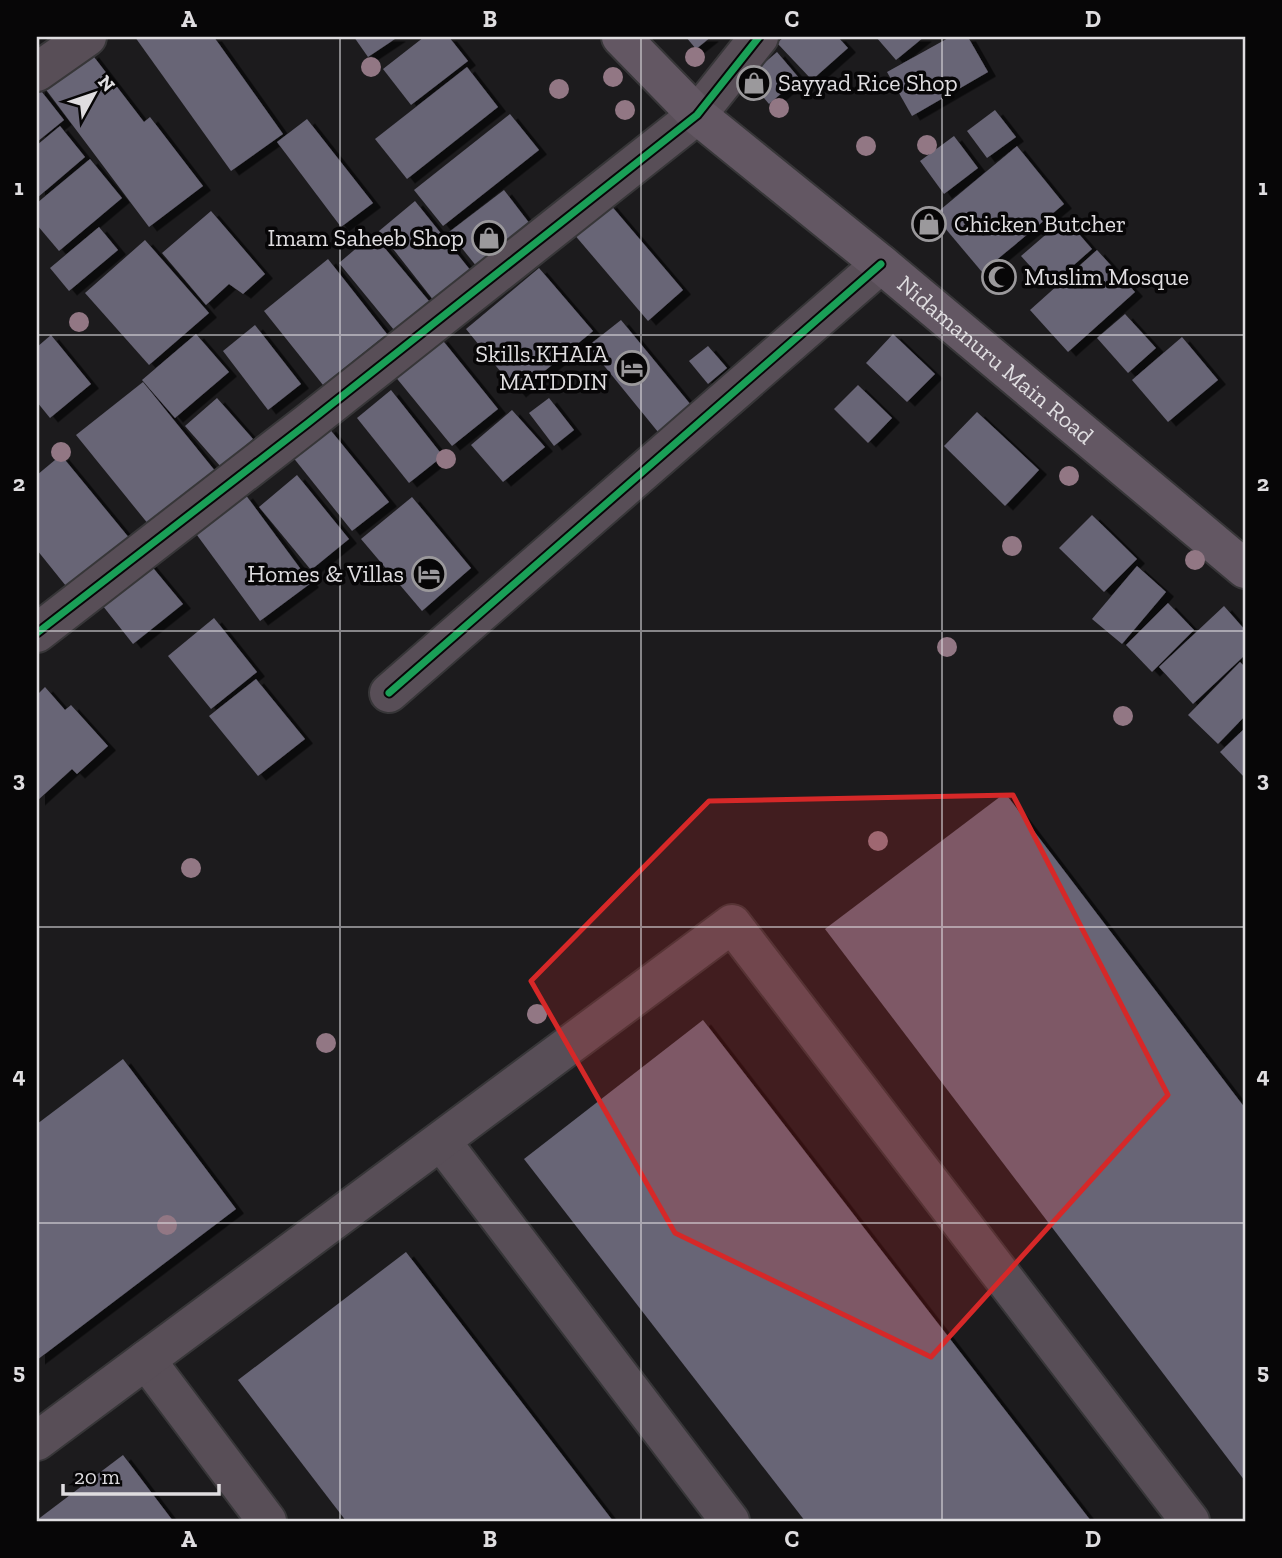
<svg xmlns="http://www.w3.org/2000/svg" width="1282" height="1558" font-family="'Zilla Slab',serif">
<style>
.building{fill:#686576;filter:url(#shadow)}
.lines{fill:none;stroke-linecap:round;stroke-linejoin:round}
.minor-casing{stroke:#373638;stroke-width:42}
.major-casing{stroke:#373638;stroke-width:42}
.minor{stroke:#584e57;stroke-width:38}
.major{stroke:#635763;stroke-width:38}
.cycleway-casing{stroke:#070607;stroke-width:11}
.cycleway{stroke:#1a9f57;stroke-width:7}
.tree{fill:#927784}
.marked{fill:#d62828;fill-opacity:0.2;stroke:#d62828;stroke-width:5;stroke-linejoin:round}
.grid{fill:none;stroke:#dfdde0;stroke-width:2;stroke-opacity:0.55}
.labels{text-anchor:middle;stroke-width:7;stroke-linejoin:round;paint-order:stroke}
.poi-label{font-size:24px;fill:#dfdde0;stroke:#070607;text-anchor:start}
.street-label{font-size:24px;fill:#dfdde0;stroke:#070607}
.neatline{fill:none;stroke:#dfdde0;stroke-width:2.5}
.grid-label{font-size:23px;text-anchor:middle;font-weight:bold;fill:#dfdde0}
</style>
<defs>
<filter id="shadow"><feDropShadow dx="8" dy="4.5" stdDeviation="0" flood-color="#0009"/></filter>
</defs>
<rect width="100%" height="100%" fill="#1c1b1d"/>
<g class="building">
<polygon points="135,37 214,37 283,134 231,171"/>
<polygon points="354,37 398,37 368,57"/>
<polygon points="424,37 449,37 468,61 411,105 383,69"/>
<polygon points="686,37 711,37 696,49"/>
<polygon points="784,37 838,37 848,48 812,80 777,43"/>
<polygon points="876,37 924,37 896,60"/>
<polygon points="950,37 968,37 988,72 912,116 887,72"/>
<polygon points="777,52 799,78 769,104 747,78"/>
<polygon points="91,53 144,122 150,117 203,186 149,227 44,87"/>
<polygon points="467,67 498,107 407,179 375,139"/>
<polygon points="38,87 64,120 37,142 37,88"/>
<polygon points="995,110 1016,137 987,158 967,131"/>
<polygon points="510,114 539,150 443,226 414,190"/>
<polygon points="307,119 373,203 341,227 277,142"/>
<polygon points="60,126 85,157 37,198 37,145"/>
<polygon points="954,136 978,168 944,194 920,161"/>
<polygon points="1017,146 1064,204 982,272 934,215"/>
<polygon points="90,159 122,198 59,251 37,225 37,203"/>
<polygon points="504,190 530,224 477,267 449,232"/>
<polygon points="415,201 471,271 434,301 379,231"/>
<polygon points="609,203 683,290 648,321 573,233"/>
<polygon points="211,211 265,274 243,294 229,284 206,305 162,253"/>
<polygon points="1065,218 1092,249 1049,287 1021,256"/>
<polygon points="99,227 118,250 69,291 50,268"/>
<polygon points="373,234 429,301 394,330 339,263"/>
<polygon points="145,240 209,313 149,365 85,293"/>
<polygon points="1097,250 1135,292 1068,352 1030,310"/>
<polygon points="328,259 387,334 323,385 264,311"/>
<polygon points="539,268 593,331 518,393 466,329"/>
<polygon points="1125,314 1156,348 1128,373 1097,338"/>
<polygon points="621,320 691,405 658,432 588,346"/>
<polygon points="255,325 301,384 268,410 223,351"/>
<polygon points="196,334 229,372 175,418 142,380"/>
<polygon points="893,334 935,374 907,402 866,363"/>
<polygon points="51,335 91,384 50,418 37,402 37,347"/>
<polygon points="440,337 498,409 452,446 394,375"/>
<polygon points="1182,337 1218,380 1168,422 1132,380"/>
<polygon points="708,346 727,368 708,384 689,361"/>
<polygon points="143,382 216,472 149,525 76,435"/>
<polygon points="858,385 892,418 868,443 834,409"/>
<polygon points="391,390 443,456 409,483 357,418"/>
<polygon points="217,398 253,439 221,467 185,426"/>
<polygon points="549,398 574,430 554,446 529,413"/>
<polygon points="512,410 545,447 503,482 471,445"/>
<polygon points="977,412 1039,470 1005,506 944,446"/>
<polygon points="328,427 389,502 352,531 292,456"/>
<polygon points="61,455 135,545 74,596 37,550 37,475"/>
<polygon points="297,475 349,539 311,570 259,507"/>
<polygon points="245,494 311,583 260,621 194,531"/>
<polygon points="412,497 471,568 422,611 361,539"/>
<polygon points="1092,515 1137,559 1104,592 1059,548"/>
<polygon points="144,557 183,604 133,644 95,596"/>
<polygon points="1137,566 1166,592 1122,644 1092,619"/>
<polygon points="1168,603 1194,630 1152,672 1126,645"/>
<polygon points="1224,606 1245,630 1245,655 1193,704 1159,667"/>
<polygon points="214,618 257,672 211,709 168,656"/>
<polygon points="1240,662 1245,667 1245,716 1218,744 1188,715"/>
<polygon points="256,679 305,739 258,776 209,716"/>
<polygon points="45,687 65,710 71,705 108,746 77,774 72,769 37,801 37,695"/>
<polygon points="1245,728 1245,778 1220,752"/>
<polygon points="1005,793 1245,1108 1245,1481 825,929"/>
<polygon points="703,1020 1091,1521 805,1521 524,1159"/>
<polygon points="123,1059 236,1209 37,1360 37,1124"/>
<polygon points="406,1252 613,1521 346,1521 238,1380"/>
<polygon points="123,1455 173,1521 37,1521 37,1520"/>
</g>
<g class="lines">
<g class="minor-casing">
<g id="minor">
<polyline points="37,72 87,37"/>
<polyline points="37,633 308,423 697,115 759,37"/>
<polyline points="389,693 881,264"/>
<polyline points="441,1141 730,1521"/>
<polyline points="146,1360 267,1521"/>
<polyline points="37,1441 732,924 1190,1521"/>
</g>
</g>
<g class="major-casing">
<g id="major">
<path id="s1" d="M621 37 697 115 881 264 1245 569"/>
</g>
</g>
<use href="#minor" class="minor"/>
<use href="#major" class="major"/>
<g class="cycleway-casing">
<g id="cycleway">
<polyline points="37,633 308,423 697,115 759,37"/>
<polyline points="389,693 881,264"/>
</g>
</g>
<use href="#cycleway" class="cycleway"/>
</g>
<g class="tree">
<circle cx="695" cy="57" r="10"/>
<circle cx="371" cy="67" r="10"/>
<circle cx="613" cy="77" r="10"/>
<circle cx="559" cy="89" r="10"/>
<circle cx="779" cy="108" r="10"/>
<circle cx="625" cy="110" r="10"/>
<circle cx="927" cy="145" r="10"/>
<circle cx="866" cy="146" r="10"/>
<circle cx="79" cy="322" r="10"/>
<circle cx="61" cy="452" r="10"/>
<circle cx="446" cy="459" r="10"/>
<circle cx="1069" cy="476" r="10"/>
<circle cx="1012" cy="546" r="10"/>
<circle cx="1195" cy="560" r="10"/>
<circle cx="947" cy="647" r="10"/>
<circle cx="1123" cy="716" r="10"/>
<circle cx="878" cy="841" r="10"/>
<circle cx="191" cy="868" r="10"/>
<circle cx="537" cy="1014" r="10"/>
<circle cx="326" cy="1043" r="10"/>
<circle cx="167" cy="1225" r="10"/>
</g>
<path class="marked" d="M1013 795 1168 1095 931 1357 675 1233 531 981 709 801Z"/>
<path class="grid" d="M340 37V1521M641 37V1521M942 37V1521M37 335H1245M37 631H1245M37 927H1245M37 1223H1245"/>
<defs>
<g id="shop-ring" transform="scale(1.75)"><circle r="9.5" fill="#070607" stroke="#9b999c" stroke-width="1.5"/><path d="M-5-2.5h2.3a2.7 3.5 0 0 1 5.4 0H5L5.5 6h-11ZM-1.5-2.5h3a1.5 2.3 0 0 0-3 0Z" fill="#9b999c"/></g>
<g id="mosque-ring" transform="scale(1.75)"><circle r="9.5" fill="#070607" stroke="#9b999c" stroke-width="1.5"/><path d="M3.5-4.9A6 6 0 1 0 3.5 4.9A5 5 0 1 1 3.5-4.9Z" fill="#9b999c"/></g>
<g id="hotel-ring" transform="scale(1.75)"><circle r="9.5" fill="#070607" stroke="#9b999c" stroke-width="1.5"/><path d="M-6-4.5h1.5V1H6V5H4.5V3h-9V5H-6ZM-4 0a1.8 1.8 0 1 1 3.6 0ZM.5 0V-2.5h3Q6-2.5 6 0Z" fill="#9b999c"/></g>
</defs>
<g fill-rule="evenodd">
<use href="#shop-ring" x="754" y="83"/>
<use href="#shop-ring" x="929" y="224"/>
<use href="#shop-ring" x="489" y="238"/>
<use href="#mosque-ring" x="999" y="277"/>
<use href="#hotel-ring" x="632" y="368"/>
<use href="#hotel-ring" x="429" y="574"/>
</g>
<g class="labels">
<g class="poi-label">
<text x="778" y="91">Sayyad Rice Shop</text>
<text x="954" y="232">Chicken Butcher</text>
<text x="464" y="246" text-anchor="end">Imam Saheeb Shop</text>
<text x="1024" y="285">Muslim Mosque</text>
<text x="608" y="362" text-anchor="end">Skills.KHAIA<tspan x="608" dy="28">MATDDIN</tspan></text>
<text x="404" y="582" text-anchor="end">Homes &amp; Villas</text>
</g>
<g class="street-label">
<text dy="8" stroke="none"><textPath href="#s1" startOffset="495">Nidamanuru Main Road</textPath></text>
</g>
</g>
<rect width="1282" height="1558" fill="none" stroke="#070607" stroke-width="77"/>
<g transform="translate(94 94) rotate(50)" stroke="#070607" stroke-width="5" paint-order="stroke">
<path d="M0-5L12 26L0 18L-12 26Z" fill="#dfdde0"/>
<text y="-10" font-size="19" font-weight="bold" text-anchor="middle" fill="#dfdde0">N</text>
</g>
<path d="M63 1484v10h156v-10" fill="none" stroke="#dfdde0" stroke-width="3.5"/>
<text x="74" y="1484" font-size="21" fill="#dfdde0" stroke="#070607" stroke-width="5" paint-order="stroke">20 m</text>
<rect x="38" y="38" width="1206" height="1482" class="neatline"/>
<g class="grid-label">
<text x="189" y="27">A</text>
<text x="490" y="27">B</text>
<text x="792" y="27">C</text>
<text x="1093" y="27">D</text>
<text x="19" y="195">1</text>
<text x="1263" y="195">1</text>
<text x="19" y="491">2</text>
<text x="1263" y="491">2</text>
<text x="19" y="787">3</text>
<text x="1263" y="787">3</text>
<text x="19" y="1083">4</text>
<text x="1263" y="1083">4</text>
<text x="19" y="1379">5</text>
<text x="1263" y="1379">5</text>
<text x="189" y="1547">A</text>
<text x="490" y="1547">B</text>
<text x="792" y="1547">C</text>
<text x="1093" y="1547">D</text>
</g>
</svg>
